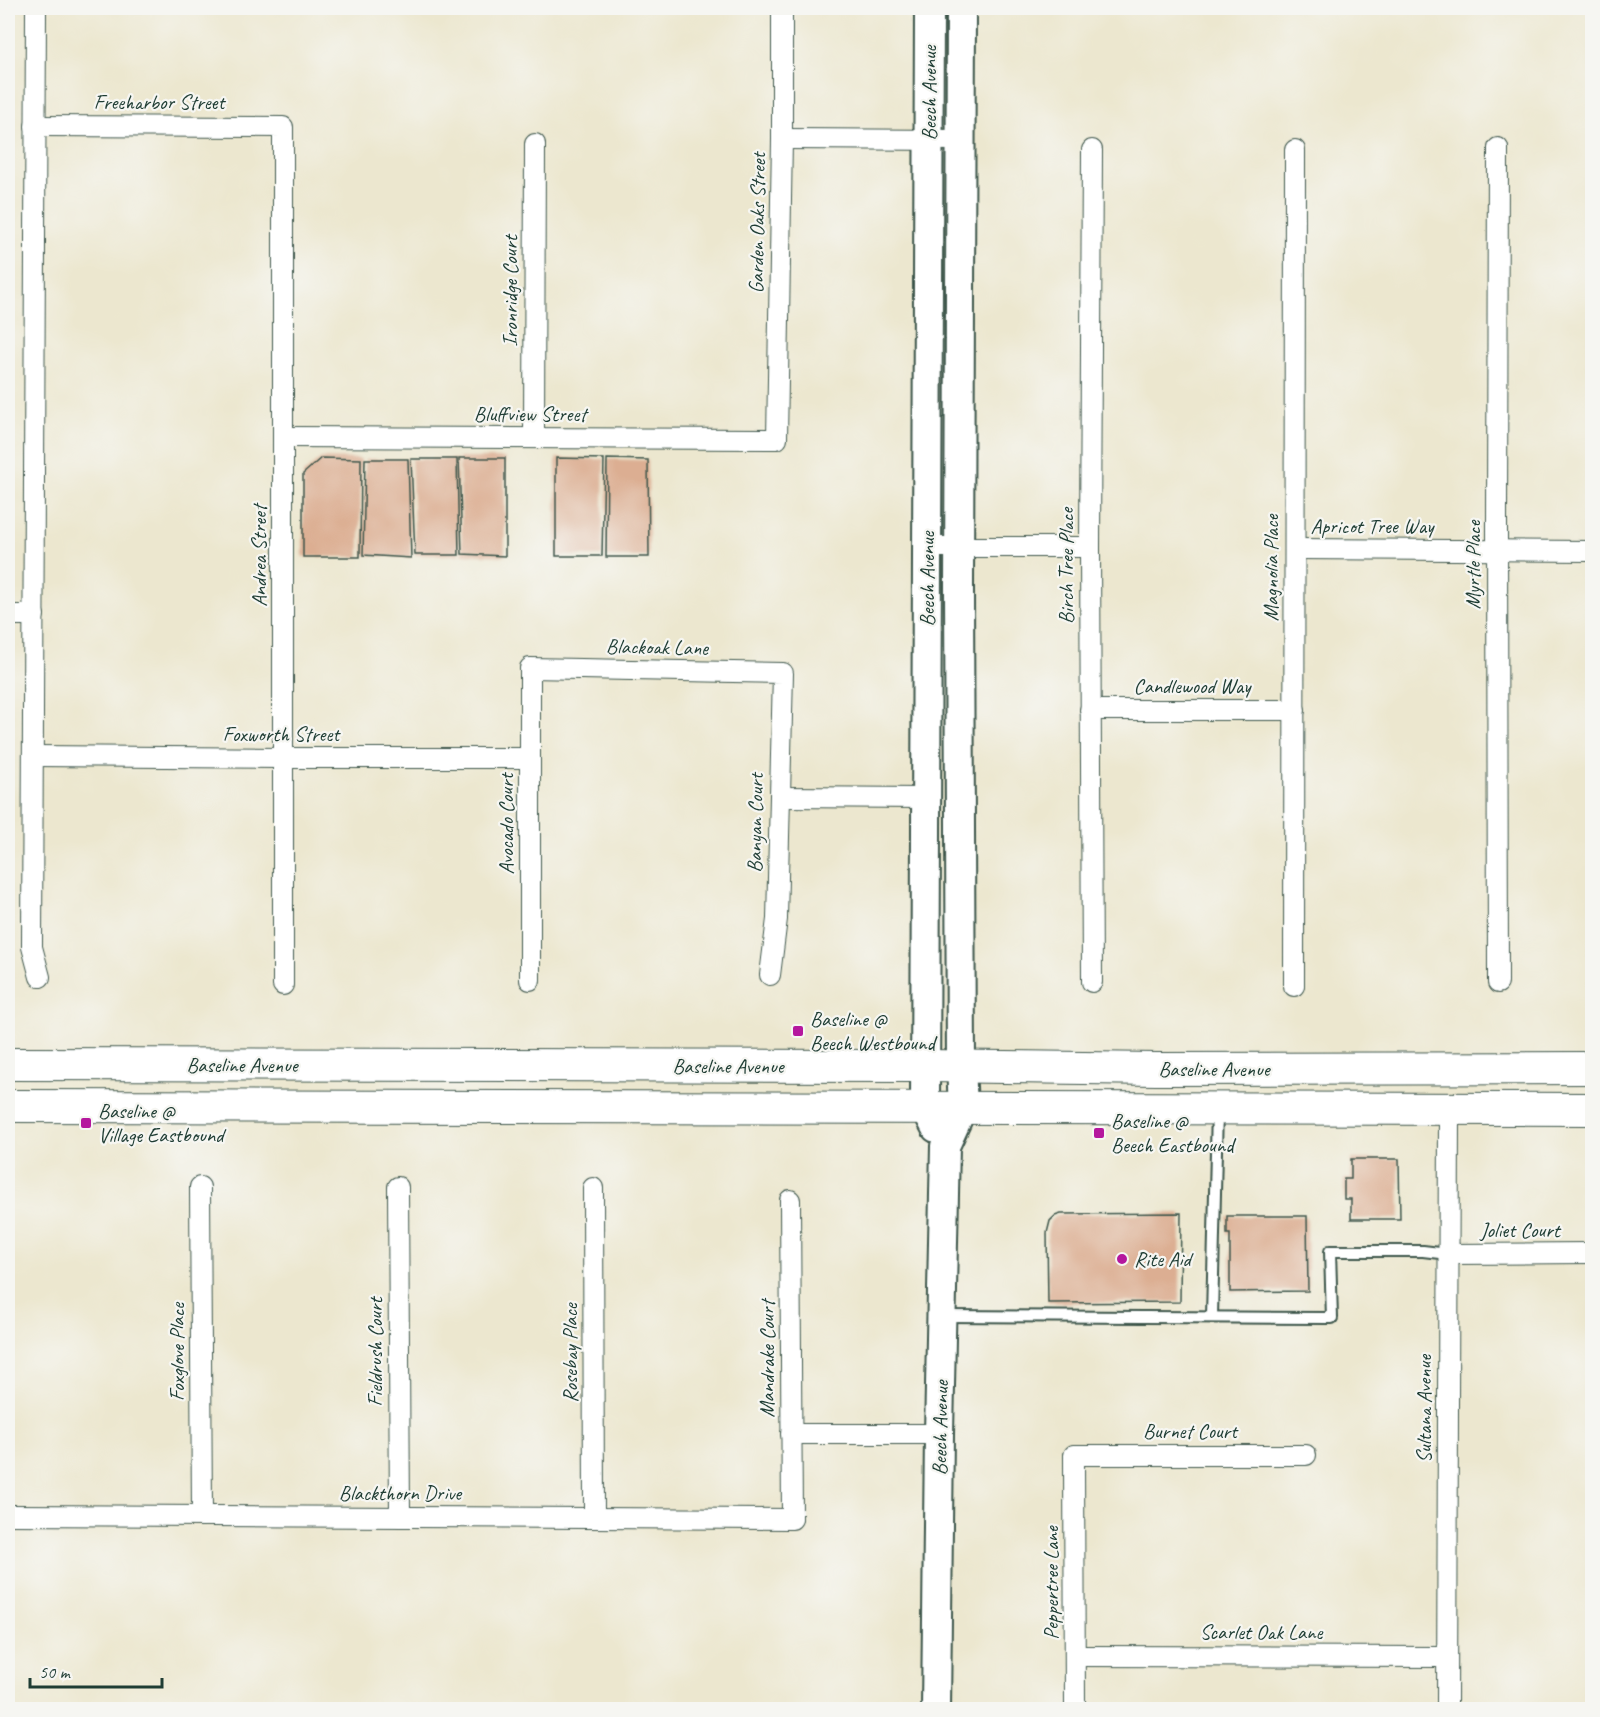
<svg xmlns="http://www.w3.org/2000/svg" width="1600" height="1717" font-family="Caveat,sans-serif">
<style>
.building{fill:#dcae92}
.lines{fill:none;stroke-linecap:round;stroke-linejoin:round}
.lane-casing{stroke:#3e564b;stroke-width:14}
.street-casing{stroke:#3e564b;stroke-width:22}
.secondary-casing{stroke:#3e564b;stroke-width:32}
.primary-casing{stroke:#3e564b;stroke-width:34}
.lane{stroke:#fff;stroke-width:10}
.street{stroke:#fff;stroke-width:20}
.secondary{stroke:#fff;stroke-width:28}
.primary{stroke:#fff;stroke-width:32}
.poi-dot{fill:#b5179e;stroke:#f6f6f2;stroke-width:2}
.labels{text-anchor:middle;stroke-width:4.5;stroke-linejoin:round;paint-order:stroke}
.street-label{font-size:21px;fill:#1f3d34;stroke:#f6f6f2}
.poi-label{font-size:21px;fill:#1f3d34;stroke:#f6f6f2;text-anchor:start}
</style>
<rect width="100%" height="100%" fill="#f6f6f2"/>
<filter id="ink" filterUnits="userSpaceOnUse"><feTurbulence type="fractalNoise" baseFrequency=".0167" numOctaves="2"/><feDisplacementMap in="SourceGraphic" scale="12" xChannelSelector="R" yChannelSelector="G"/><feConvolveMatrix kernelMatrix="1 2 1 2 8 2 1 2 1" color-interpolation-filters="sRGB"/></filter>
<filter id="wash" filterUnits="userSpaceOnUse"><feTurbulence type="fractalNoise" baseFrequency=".008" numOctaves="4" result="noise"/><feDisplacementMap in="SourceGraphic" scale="24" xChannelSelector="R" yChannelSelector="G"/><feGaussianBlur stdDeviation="1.35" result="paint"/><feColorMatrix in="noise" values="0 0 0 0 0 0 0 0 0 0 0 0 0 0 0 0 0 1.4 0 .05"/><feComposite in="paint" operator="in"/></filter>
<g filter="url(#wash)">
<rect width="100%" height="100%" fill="#ece7cf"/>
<g id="blocks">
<g class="building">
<polygon points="321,458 361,459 360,557 303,557 303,474"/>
<polygon points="459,458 505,458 505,556 462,554"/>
<polygon points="556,458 604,459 602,556 556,556"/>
<polygon points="365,459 408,459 411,558 363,555"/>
<polygon points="411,459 457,459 459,555 415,555"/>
<polygon points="607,459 648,460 649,557 606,557"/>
<polygon points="1351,1159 1399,1159 1400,1219 1351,1219 1351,1199 1344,1199 1344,1179 1351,1179"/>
<polygon points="1181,1213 1180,1302 1048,1303 1047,1233 1050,1221 1055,1216 1061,1214"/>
<polygon points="1227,1216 1307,1216 1308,1291 1230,1292 1230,1234 1227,1234"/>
</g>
</g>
</g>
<g filter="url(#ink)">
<use href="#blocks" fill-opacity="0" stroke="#3e564b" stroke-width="1.5"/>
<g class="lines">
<g class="lane-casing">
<g id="lane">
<polyline points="942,1316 1332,1318 1330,1251 1423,1251 1448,1254"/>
<polyline points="1212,1317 1217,1110"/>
</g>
</g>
<g class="street-casing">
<g id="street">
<polyline points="36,8 32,947 40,977"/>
<polyline points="35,126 283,127 283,985"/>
<polyline points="782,139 960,140"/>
<polyline points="1092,150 1090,547 1092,982"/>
<polyline points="283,437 777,439 782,139 782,8"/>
<polyline points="534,438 535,144"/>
<polyline points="927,547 1090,547"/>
<polyline points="1295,549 1592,551"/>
<polyline points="8,615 34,615"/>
<polyline points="1090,710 1295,710"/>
<polyline points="33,756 283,758 530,758"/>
<polyline points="780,797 926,798"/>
<polyline points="530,980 530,668 783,673 777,919 770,975"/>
<polyline points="1498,983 1497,526 1498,148"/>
<polyline points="1294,986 1295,150"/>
<polyline points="200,1187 202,1516"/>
<polyline points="398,1187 400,1517"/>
<polyline points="593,1188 594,1518"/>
<polyline points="1448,1254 1592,1253"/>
<polyline points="791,1434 939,1434"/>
<polyline points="8,1515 792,1519 790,1200"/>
<polyline points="1075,1656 1447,1657"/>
<polyline points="1075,1710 1074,1455 1306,1455"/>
<polyline points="1447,1710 1449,1109"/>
</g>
</g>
<g class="secondary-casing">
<g id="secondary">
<polyline points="929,8 925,1107 936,1128"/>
<polyline points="936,1710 939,1434 945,1146 963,1107 961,1067 959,589 961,8"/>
</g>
</g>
<g class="primary-casing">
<g id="primary">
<polyline points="8,1064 926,1066 1157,1069 1592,1068"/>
<polyline points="8,1106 1592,1109"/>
</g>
</g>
<use href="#lane" class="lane"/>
<use href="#street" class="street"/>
<use href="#secondary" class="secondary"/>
<use href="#primary" class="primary"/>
</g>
</g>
<g class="poi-dot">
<rect x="792" y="1025" width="12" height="12" rx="3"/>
<rect x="80" y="1117" width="12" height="12" rx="3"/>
<rect x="1093" y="1127" width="12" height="12" rx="3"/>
<circle cx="1122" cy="1259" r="6"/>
</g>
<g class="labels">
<g class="street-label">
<text transform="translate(929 93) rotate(-90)" y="7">Beech Avenue</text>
<text x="159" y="109">Freeharbor Street</text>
<text transform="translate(757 223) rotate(-89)" y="7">Garden Oaks Street</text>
<text transform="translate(510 291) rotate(-90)" y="7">Ironridge Court</text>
<text x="530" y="421">Bluffview Street</text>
<text x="1372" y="533">Apricot Tree Way</text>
<text transform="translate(259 556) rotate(-90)" y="7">Andrea Street</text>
<text transform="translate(1473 565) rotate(-90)" y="7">Myrtle Place</text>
<text transform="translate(1066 566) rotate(-90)" y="7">Birch Tree Place</text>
<text transform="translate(1271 568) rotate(-90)" y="7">Magnolia Place</text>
<text transform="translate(927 579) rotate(-90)" y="7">Beech Avenue</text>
<text transform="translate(657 647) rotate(1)" y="7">Blackoak Lane</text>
<text x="1192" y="693">Candlewood Way</text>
<text x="281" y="741">Foxworth Street</text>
<text transform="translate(755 823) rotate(-89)" y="7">Banyan Court</text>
<text transform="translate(506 824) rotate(-90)" y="7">Avocado Court</text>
<text x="242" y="1072">Baseline Avenue</text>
<text x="728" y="1073">Baseline Avenue</text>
<text x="1214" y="1076">Baseline Avenue</text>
<text x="1520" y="1237">Joliet Court</text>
<text transform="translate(177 1352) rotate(-90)" y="7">Foxglove Place</text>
<text transform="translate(375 1352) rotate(-90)" y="7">Fieldrush Court</text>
<text transform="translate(570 1353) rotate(-90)" y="7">Rosebay Place</text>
<text transform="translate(767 1359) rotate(-90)" y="7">Mandrake Court</text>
<text transform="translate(1424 1409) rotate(-90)" y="7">Sultana Avenue</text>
<text transform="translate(940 1428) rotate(-89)" y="7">Beech Avenue</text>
<text x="1190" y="1438">Burnet Court</text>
<text x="400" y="1500">Blackthorn Drive</text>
<text transform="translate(1051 1583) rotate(-90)" y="7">Peppertree Lane</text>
<text x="1261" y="1639">Scarlet Oak Lane</text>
</g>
<g class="poi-label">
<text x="810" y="1026">Baseline @<tspan x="810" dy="24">Beech Westbound</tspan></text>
<text x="98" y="1118">Baseline @<tspan x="98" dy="24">Village Eastbound</tspan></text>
<text x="1111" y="1128">Baseline @<tspan x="1111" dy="24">Beech Eastbound</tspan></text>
<text x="1134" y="1266">Rite Aid</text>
</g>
</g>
<rect width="1600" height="1717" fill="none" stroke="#f6f6f2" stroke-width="30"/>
<path d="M30 1678v9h132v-9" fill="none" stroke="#1f3d34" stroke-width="3"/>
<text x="39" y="1678" font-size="18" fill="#1f3d34" stroke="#f6f6f2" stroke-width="4.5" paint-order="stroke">50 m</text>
</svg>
